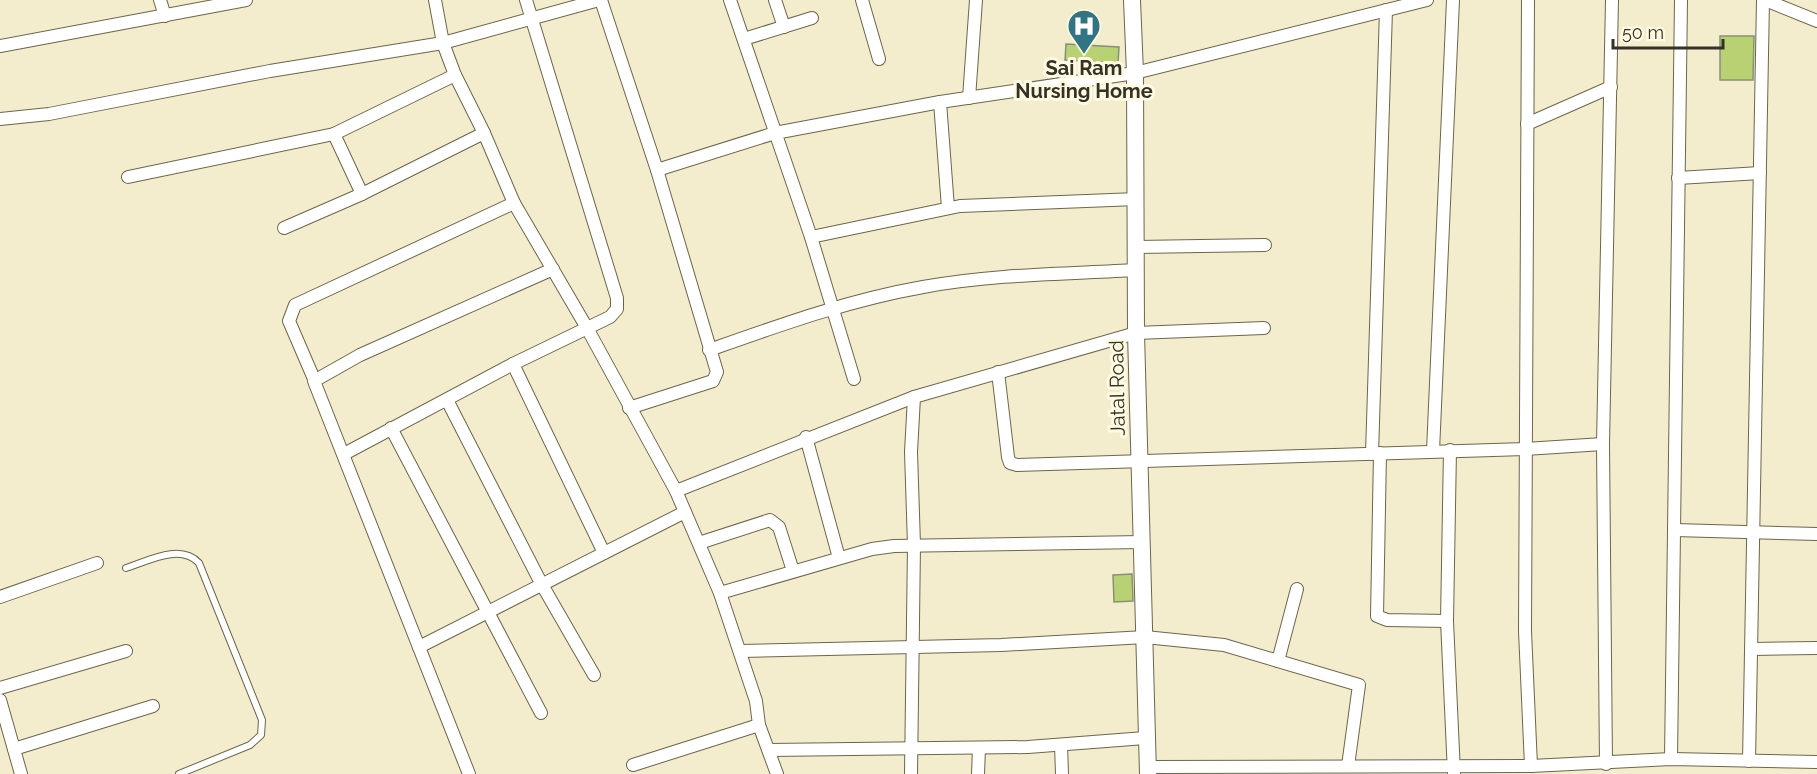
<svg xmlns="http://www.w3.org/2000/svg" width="1817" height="774" font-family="Raleway,sans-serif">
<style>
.building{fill:#b8d273;stroke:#889175;stroke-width:1.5}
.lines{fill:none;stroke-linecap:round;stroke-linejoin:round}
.lane-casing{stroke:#6b664b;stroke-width:8}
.street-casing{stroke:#6b664b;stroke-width:14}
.secondary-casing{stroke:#6b664b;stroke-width:18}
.lane{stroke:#fff;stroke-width:6}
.street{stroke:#fff;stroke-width:12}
.secondary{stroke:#fff;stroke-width:16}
.labels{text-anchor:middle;stroke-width:6;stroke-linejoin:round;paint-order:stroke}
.poi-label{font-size:20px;font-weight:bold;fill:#343226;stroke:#fffae1}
.street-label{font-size:20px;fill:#343226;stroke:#fffae1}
</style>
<rect width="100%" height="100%" fill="#f3edce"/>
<g class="building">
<polygon points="1720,36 1754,36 1753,80 1720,80"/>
<polygon points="1066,44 1119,47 1118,63 1065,60"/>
<polygon points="1132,574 1133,601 1114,602 1113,575"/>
</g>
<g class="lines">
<g class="lane-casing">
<path id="lane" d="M126 568C148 561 180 543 199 563L262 720 261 735 250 745 179 774"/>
</g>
<g class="street-casing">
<g id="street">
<polyline points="160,0 165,16"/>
<polyline points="435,0 443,43 455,75 484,133 514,203 587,328 676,491 720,593 756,701 759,725 777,774"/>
<polyline points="601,0 657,170 717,372 713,381 629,408"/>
<polyline points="730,0 811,237 854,379"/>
<polyline points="775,0 784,27"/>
<polyline points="862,0 879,59"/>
<polyline points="1528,0 1525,631 1531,766"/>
<polyline points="1765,0 1817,21"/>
<polyline points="744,39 812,18"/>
<polyline points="0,46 246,0"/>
<polyline points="969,98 976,0"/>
<polyline points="940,102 948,208"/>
<polyline points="0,119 49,114 270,71 443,43 599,0"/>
<polyline points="1527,124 1611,87"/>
<polyline points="334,134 362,194"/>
<polyline points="657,170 775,133 940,102 1135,73 1427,0"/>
<polyline points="128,177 334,134 455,75"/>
<polyline points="1678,178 1760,173"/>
<polyline points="284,228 362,194 484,133"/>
<polyline points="811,237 960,206 1137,199"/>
<polyline points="1137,247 1265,245"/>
<path d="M709 350C780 325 849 300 923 287 993 274 1066 274 1136 270"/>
<polyline points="513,364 604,553"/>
<polyline points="998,372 1008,457 1010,463 1017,465 1525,449 1603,444"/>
<polyline points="314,379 289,321 295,305 514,203"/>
<polyline points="447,400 541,583 594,675"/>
<polyline points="391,428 541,713"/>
<polyline points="806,437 839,558"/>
<polyline points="1450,450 1447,621 1454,773"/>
<polyline points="1433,451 1453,0"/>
<polyline points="1380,453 1377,616 1387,620 1447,621"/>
<polyline points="344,454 513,364 610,317 617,309 617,298 526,0"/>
<polyline points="1372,454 1386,10"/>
<polyline points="676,491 914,397 1136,333 1264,328"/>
<polyline points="1675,530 1817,534"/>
<polyline points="699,543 770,520 779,527 793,571"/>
<polyline points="720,593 872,549 894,546 1143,542"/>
<polyline points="0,597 97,563"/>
<polyline points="419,647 685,512"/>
<polyline points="1753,649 1817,648"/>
<polyline points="740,651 1001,645 1145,637 1224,645 1359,685 1348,766"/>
<polyline points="1278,661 1297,589"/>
<polyline points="0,688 126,651"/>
<polyline points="0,700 21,774"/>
<polyline points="1061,745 1062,774"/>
<polyline points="14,749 153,706"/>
<polyline points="769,750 1028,747 1145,738"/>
<polyline points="1671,759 1681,0"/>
<polyline points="1749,761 1763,0"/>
<polyline points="1606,764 1603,444 1612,0"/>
<polyline points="633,765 759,725"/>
<polyline points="1147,767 1531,766 1671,759 1817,762"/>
<polyline points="469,774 314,381 360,355 553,269"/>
<polyline points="911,774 914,545 911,452 914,397"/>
<polyline points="978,774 979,748"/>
</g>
</g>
<g class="secondary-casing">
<polyline id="secondary" points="1132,0 1135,73 1136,333 1148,774"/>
</g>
<use href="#lane" class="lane"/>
<use href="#street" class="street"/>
<use href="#secondary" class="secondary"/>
</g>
<defs>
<g id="hospital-pin" transform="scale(1.725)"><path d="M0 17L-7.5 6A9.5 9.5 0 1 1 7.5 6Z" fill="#317585" stroke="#fffae1"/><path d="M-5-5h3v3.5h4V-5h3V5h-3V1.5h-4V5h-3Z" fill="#fff"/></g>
</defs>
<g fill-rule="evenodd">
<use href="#hospital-pin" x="1084" y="26"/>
</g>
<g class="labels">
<g class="poi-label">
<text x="1084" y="75">Sai Ram<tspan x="1084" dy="23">Nursing Home</tspan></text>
</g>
<g class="street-label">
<text transform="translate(1117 388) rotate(-91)" y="7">Jatal Road</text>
</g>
</g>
<path d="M1613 39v9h110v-9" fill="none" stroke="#343226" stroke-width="3"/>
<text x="1622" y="39" font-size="18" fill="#343226" stroke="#fffae1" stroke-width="4.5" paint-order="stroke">50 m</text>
</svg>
